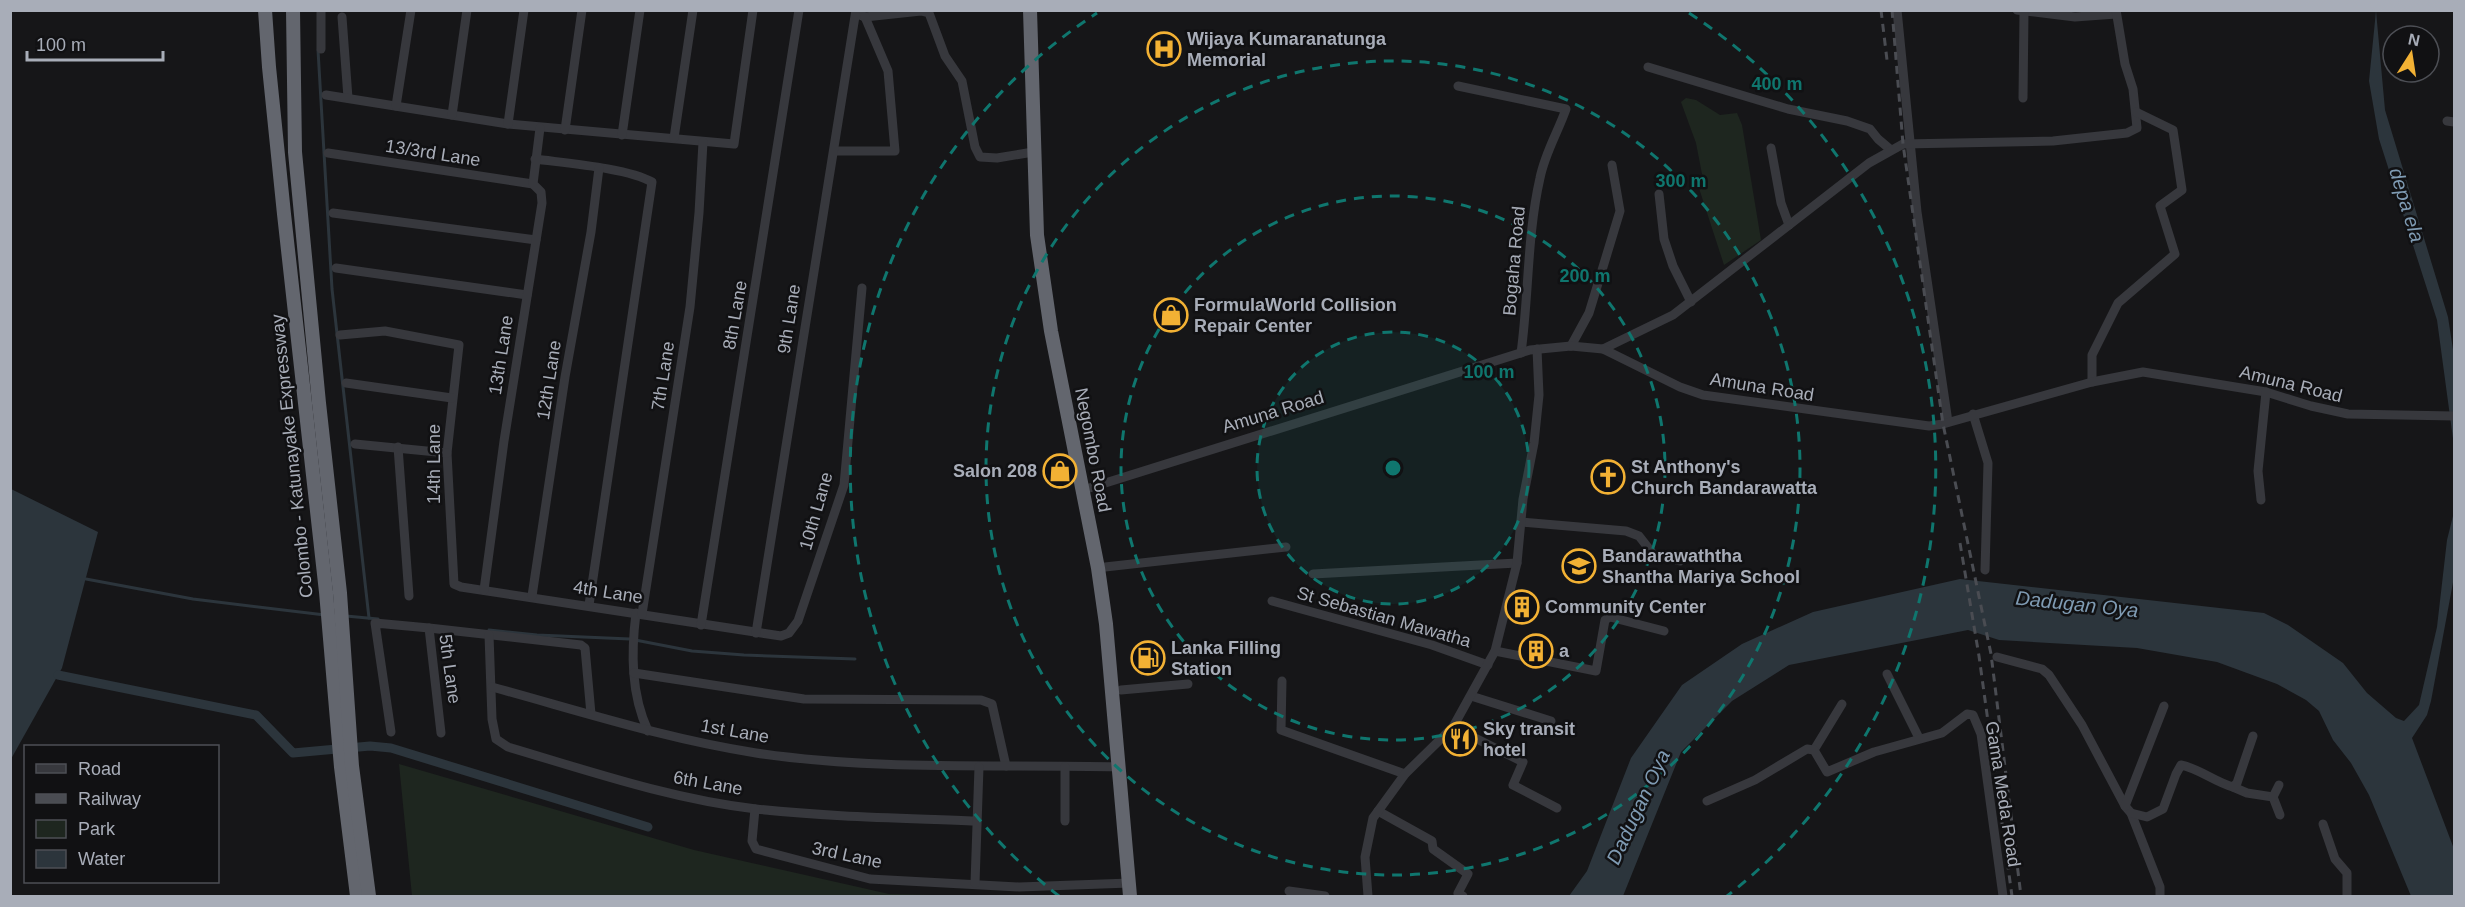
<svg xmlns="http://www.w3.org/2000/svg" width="2465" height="907" font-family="Helvetica,sans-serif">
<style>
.green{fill:#1e261f}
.water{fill:#2c353c}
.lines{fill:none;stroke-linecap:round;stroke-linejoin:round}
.stream{stroke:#2c353c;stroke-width:3}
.canal{stroke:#2c353c;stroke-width:9}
.minor{stroke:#37383d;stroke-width:9}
.highway{stroke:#63666e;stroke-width:14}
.rail{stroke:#4a4c52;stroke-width:3;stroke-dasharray:8 6;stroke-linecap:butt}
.ring{fill:none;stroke:#0f766e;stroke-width:3;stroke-dasharray:10 8}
.labels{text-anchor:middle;stroke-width:5;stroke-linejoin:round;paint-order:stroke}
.poi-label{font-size:18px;font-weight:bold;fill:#a8adb8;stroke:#111113;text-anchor:start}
.street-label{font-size:18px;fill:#a8adb8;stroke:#111113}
.water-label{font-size:20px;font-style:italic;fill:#7f9bb3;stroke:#111113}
.centre{fill:#0f766e;stroke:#111113;stroke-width:3}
.ring-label{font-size:18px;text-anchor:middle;font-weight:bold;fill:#0f766e;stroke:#111113;stroke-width:5;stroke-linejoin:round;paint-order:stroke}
</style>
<rect width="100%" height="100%" fill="#161618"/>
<g class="green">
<polygon points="1686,98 1696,100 1720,115 1737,113 1742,125 1761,240 1724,265 1697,182 1702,174 1696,143 1681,102"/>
<polygon points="399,764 694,850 889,894 983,896 412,896"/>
</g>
<g class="water">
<polygon points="2376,11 2385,110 2448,317 2454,356 2454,446 2437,320 2379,139 2369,81"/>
<polygon points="11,489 98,532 62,668 11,759"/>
<polygon points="2454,512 2454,577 2431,701 2427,715 2412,738 2454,849 2454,896 2411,896 2369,795 2351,763 2333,740 2319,711 2306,700 2277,684 2217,662 2137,648 1999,640 1968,630 1789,665 1732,701 1681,752 1623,896 1569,896 1587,871 1631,758 1682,685 1742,644 1813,612 1960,579 2264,613 2288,625 2343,663 2367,693 2396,718 2404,721 2419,705 2437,627 2447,540"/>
</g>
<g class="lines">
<g class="stream">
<polyline points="318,50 332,289 369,618"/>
<polyline points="86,579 193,599 325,615"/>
<polyline points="346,616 378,619"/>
<polyline points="489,630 537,635 630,639 692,651 744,655 855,659"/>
</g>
<polyline class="canal" points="58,675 256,715 293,753 370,746 391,748 648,827"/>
<g class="minor">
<polyline points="321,10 321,49"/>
<polyline points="858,10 860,15 865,17 921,11 929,13 945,56 962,81 975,147 980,157 997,158 1033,152"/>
<polyline points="1897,10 1917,212 1948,422"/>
<polyline points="2017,10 2075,17 2116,14"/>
<polyline points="342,17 348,98"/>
<polyline points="1648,67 1788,109 1847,121 1870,129 1878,139 1891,150"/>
<path d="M1458 86 1566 109C1558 132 1545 153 1540 178 1527 235 1529 294 1521 353"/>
<polyline points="326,95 508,124 734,144 753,10"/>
<polyline points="2023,98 2024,12"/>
<polyline points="396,106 411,10"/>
<polyline points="452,115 467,10"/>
<polyline points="2447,121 2454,122"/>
<polyline points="508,124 524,10"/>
<polyline points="565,130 582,10"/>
<polyline points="622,135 640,10"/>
<polyline points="674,138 693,10"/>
<polyline points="1771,148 1781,203 1789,225"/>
<polyline points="834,151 895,151 888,71 865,17"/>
<polyline points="328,153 533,184"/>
<path d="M535 159C564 163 628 168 652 182L589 605"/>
<polyline points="1659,194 1664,239 1673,266 1691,302"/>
<polyline points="333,213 536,240"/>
<polyline points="336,268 527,295"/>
<polyline points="340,335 385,331 459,345 447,453 454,584 461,587 781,636 789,633 798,621 844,485 862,288"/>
<polyline points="1571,346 1589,313 1620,211 1612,165"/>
<polyline points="1603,349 1673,315 1869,163 1903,144 2053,141 2127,133 2137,128 2133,89 2125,64 2116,10"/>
<polyline points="2092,382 2092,355 2118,303 2175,254 2160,206 2182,190 2173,130 2136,112"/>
<polyline points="346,383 452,398"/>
<polyline points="1973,414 1988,463 1985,570"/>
<polyline points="355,444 447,453"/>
<polyline points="398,447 409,596"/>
<polyline points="1083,490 1530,350 1571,346 1603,349 1680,387 1703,395 1929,426 1943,424 2092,382 2143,372 2266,392 2311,406 2348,414 2454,416"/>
<polyline points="2261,500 2258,471 2266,392"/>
<polyline points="1521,522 1626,531 1639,536 1653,554 1680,561"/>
<polyline points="1105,567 1286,547"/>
<polyline points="1313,574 1517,563"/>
<polyline points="484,590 504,441 542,203 541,192 533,184 540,128"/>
<polyline points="532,596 565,377 591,232 599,168"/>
<polyline points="1272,601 1432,645 1488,665"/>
<path d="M636 613C631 653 631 694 648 731"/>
<polyline points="642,614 690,307 699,213 703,142"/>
<polyline points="701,625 799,10"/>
<polyline points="429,628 581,645 585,648 591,714"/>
<polyline points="756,633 856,10"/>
<path d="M489 635 492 719 496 739 508 747C589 771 671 799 756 809 829 817 903 818 976 821"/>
<polyline points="1495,651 1596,671 1605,620 1610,617 1664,631"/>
<polyline points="1997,657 2042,669 2049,675 2082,725 2125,806 2131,813 2160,887 2160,896"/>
<polyline points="634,673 804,699 981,700 992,704 1006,766"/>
<polyline points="1887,674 1919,738"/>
<polyline points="1282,681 1281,730 1405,774"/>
<path d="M492 687C580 711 666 739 756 753 877 771 998 764 1119 767"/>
<polyline points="1121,690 1188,684"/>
<polyline points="1471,696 1551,721"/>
<polyline points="1453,727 1523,762 1513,785 1557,808"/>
<polyline points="391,732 375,623 429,628 441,733"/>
<polyline points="1814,750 1842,704"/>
<polyline points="1065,767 1065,821"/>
<polyline points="2233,787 2247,793 2273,797 2280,815"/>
<polyline points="2273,797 2279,785"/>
<polyline points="1707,801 1755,780 1807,749 1814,750 1827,772 1874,752 1942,733 1967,714 1973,715 1981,734 2003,896"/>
<polyline points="2125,806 2164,706"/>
<polyline points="755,809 752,841 756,849 870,879 1019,887 1130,883"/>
<polyline points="1378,811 1432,841 1433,849 1468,874 1458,893 1463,896"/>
<path d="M2131 813 2147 817 2163 809 2176 774 2181 765C2198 768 2215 782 2233 787L2237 783 2253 736"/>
<polyline points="2323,824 2335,859 2347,873 2347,896"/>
<polyline points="975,883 979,767"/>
<polyline points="1289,891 1325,896"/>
<polyline points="1368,896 1365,857 1373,818 1405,774 1453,727 1495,651 1517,563 1523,499 1534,443 1539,395 1537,349"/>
</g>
<g class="highway">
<polyline points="265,10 269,67 284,214 326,592 341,767 357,896"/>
<polyline points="293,10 295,152 319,403 340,593 352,766 369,896"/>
<polyline points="1030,10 1037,235 1051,331 1098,568 1106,624 1130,896"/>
</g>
<g class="rail">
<polyline points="1881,10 1887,60"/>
<polyline points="1892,10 1903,144 1943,424 1991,654 2021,896"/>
<polyline points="1960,543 1979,656 2012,896"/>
</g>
</g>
<circle cx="1393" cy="468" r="136" fill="#0f766e" fill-opacity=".12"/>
<g class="ring">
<circle cx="1393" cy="468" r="136"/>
<circle cx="1393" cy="468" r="272"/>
<circle cx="1393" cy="468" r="407"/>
<path d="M1059 896A543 543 0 0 1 1097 13M1689 13A543 543 0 0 1 1727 896"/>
</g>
<defs>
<g id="hospital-ring" transform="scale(1.725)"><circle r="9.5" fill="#111113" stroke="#f2b134" stroke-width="1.5"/><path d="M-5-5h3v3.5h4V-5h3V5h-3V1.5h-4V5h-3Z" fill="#f2b134"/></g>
<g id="shop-ring" transform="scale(1.725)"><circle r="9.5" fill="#111113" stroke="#f2b134" stroke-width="1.5"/><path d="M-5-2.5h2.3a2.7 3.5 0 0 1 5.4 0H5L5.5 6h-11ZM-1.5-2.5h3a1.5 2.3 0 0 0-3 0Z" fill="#f2b134"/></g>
<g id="church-ring" transform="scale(1.725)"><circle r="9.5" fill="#111113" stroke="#f2b134" stroke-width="1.5"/><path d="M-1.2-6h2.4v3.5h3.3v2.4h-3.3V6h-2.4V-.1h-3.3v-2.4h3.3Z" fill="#f2b134"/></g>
<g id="school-ring" transform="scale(1.725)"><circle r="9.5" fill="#111113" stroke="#f2b134" stroke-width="1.5"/><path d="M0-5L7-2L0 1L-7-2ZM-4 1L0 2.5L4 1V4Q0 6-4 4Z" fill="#f2b134"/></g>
<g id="building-ring" transform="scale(1.725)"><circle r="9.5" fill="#111113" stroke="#f2b134" stroke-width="1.5"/><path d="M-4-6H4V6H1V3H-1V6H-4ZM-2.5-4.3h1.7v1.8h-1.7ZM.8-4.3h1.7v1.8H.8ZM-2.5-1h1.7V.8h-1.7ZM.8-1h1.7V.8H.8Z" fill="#f2b134"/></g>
<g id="fuel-ring" transform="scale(1.725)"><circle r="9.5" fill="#111113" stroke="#f2b134" stroke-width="1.5"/><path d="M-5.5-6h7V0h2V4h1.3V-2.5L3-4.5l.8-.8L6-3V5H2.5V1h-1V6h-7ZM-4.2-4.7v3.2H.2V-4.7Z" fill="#f2b134"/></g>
<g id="restaurant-ring" transform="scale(1.725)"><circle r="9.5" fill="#111113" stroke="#f2b134" stroke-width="1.5"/><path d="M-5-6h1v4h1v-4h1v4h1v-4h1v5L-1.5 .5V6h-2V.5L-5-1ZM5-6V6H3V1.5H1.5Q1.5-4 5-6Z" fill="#f2b134"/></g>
</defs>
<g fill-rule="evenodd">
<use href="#hospital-ring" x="1164" y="49"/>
<use href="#shop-ring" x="1171" y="315"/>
<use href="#shop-ring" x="1060" y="471"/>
<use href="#church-ring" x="1608" y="477"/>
<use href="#school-ring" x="1579" y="566"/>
<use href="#building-ring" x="1522" y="607"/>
<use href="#building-ring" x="1536" y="651"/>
<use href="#fuel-ring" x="1148" y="658"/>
<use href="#restaurant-ring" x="1460" y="739"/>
</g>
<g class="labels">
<g class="poi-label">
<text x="1187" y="45">Wijaya Kumaranatunga<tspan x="1187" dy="21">Memorial</tspan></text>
<text x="1194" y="311">FormulaWorld Collision<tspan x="1194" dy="21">Repair Center</tspan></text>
<text x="1631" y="473">St Anthony's<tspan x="1631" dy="21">Church Bandarawatta</tspan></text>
<text x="1037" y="477" text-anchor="end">Salon 208</text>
<text x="1602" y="562">Bandarawaththa<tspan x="1602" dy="21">Shantha Mariya School</tspan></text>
<text x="1545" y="613">Community Center</text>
<text x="1171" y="654">Lanka Filling<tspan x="1171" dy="21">Station</tspan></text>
<text x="1559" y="657">a</text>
<text x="1483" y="735">Sky transit<tspan x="1483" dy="21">hotel</tspan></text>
</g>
<g class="street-label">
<text transform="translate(433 153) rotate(9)" y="6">13/3rd Lane</text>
<text transform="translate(1514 261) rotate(-85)" y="6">Bogaha Road</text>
<text transform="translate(735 315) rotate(-80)" y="6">8th Lane</text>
<text transform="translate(789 319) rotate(-81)" y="6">9th Lane</text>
<text transform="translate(501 355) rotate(-81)" y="6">13th Lane</text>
<text transform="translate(663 376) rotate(-81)" y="6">7th Lane</text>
<text transform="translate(549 380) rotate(-81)" y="6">12th Lane</text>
<text transform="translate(2291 384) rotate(14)" y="6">Amuna Road</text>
<text transform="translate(1762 387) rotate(9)" y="6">Amuna Road</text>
<text transform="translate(1273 412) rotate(-17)" y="6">Amuna Road</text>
<text transform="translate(1093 450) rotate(79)" y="6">Negombo Road</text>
<text transform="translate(292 456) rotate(-96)" y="6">Colombo - Katunayake Expressway</text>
<text transform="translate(434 464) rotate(-90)" y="6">14th Lane</text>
<text transform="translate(816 511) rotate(-74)" y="6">10th Lane</text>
<text transform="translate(608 592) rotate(9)" y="6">4th Lane</text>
<text transform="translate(1384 617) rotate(16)" y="6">St Sebastian Mawatha</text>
<text transform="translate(450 669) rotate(82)" y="6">5th Lane</text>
<text transform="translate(735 731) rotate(10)" y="6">1st Lane</text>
<text transform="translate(708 783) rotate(10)" y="6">6th Lane</text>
<text transform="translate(2003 794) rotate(81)" y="6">Gama Meda Road</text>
<text transform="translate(847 855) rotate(12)" y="6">3rd Lane</text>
</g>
<g class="water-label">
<text transform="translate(2407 205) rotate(73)" y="7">depa ela</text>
<text transform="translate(2077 604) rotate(6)" y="7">Dadugan Oya</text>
<text transform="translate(1638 807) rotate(-65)" y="7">Dadugan Oya</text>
</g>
</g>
<circle cx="1393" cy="468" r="9" class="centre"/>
<g class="ring-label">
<text x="1777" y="90">400 m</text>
<text x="1681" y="187">300 m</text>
<text x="1585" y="282">200 m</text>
<text x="1489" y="378">100 m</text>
</g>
<rect width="2465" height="907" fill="none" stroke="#a8adb8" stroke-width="24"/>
<rect x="24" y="745" width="195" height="138" fill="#111113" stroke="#4d4f55" stroke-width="1.5"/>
<rect x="36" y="764" width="30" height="9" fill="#37383d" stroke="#4d4f55" stroke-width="1.5"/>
<text x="78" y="775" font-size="18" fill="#a8adb8">Road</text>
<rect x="36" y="794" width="30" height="9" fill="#4a4c52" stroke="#4d4f55" stroke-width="1.5"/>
<text x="78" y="805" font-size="18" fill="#a8adb8">Railway</text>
<rect x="36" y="820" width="30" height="18" fill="#1e261f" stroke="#4d4f55" stroke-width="1.5"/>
<text x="78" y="835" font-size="18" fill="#a8adb8">Park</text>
<rect x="36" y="850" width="30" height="18" fill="#2c353c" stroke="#4d4f55" stroke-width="1.5"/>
<text x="78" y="865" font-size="18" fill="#a8adb8">Water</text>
<g transform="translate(2411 54) rotate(12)"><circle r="28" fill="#111113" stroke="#4d4f55" stroke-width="1.5"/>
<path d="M0-4.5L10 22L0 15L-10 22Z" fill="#f2b134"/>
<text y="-9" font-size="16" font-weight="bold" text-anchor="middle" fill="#a8adb8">N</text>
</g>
<path d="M27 51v9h136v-9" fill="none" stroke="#a8adb8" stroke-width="3"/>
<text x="36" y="51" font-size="18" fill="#a8adb8" stroke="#111113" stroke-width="4.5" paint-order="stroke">100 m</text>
</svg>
